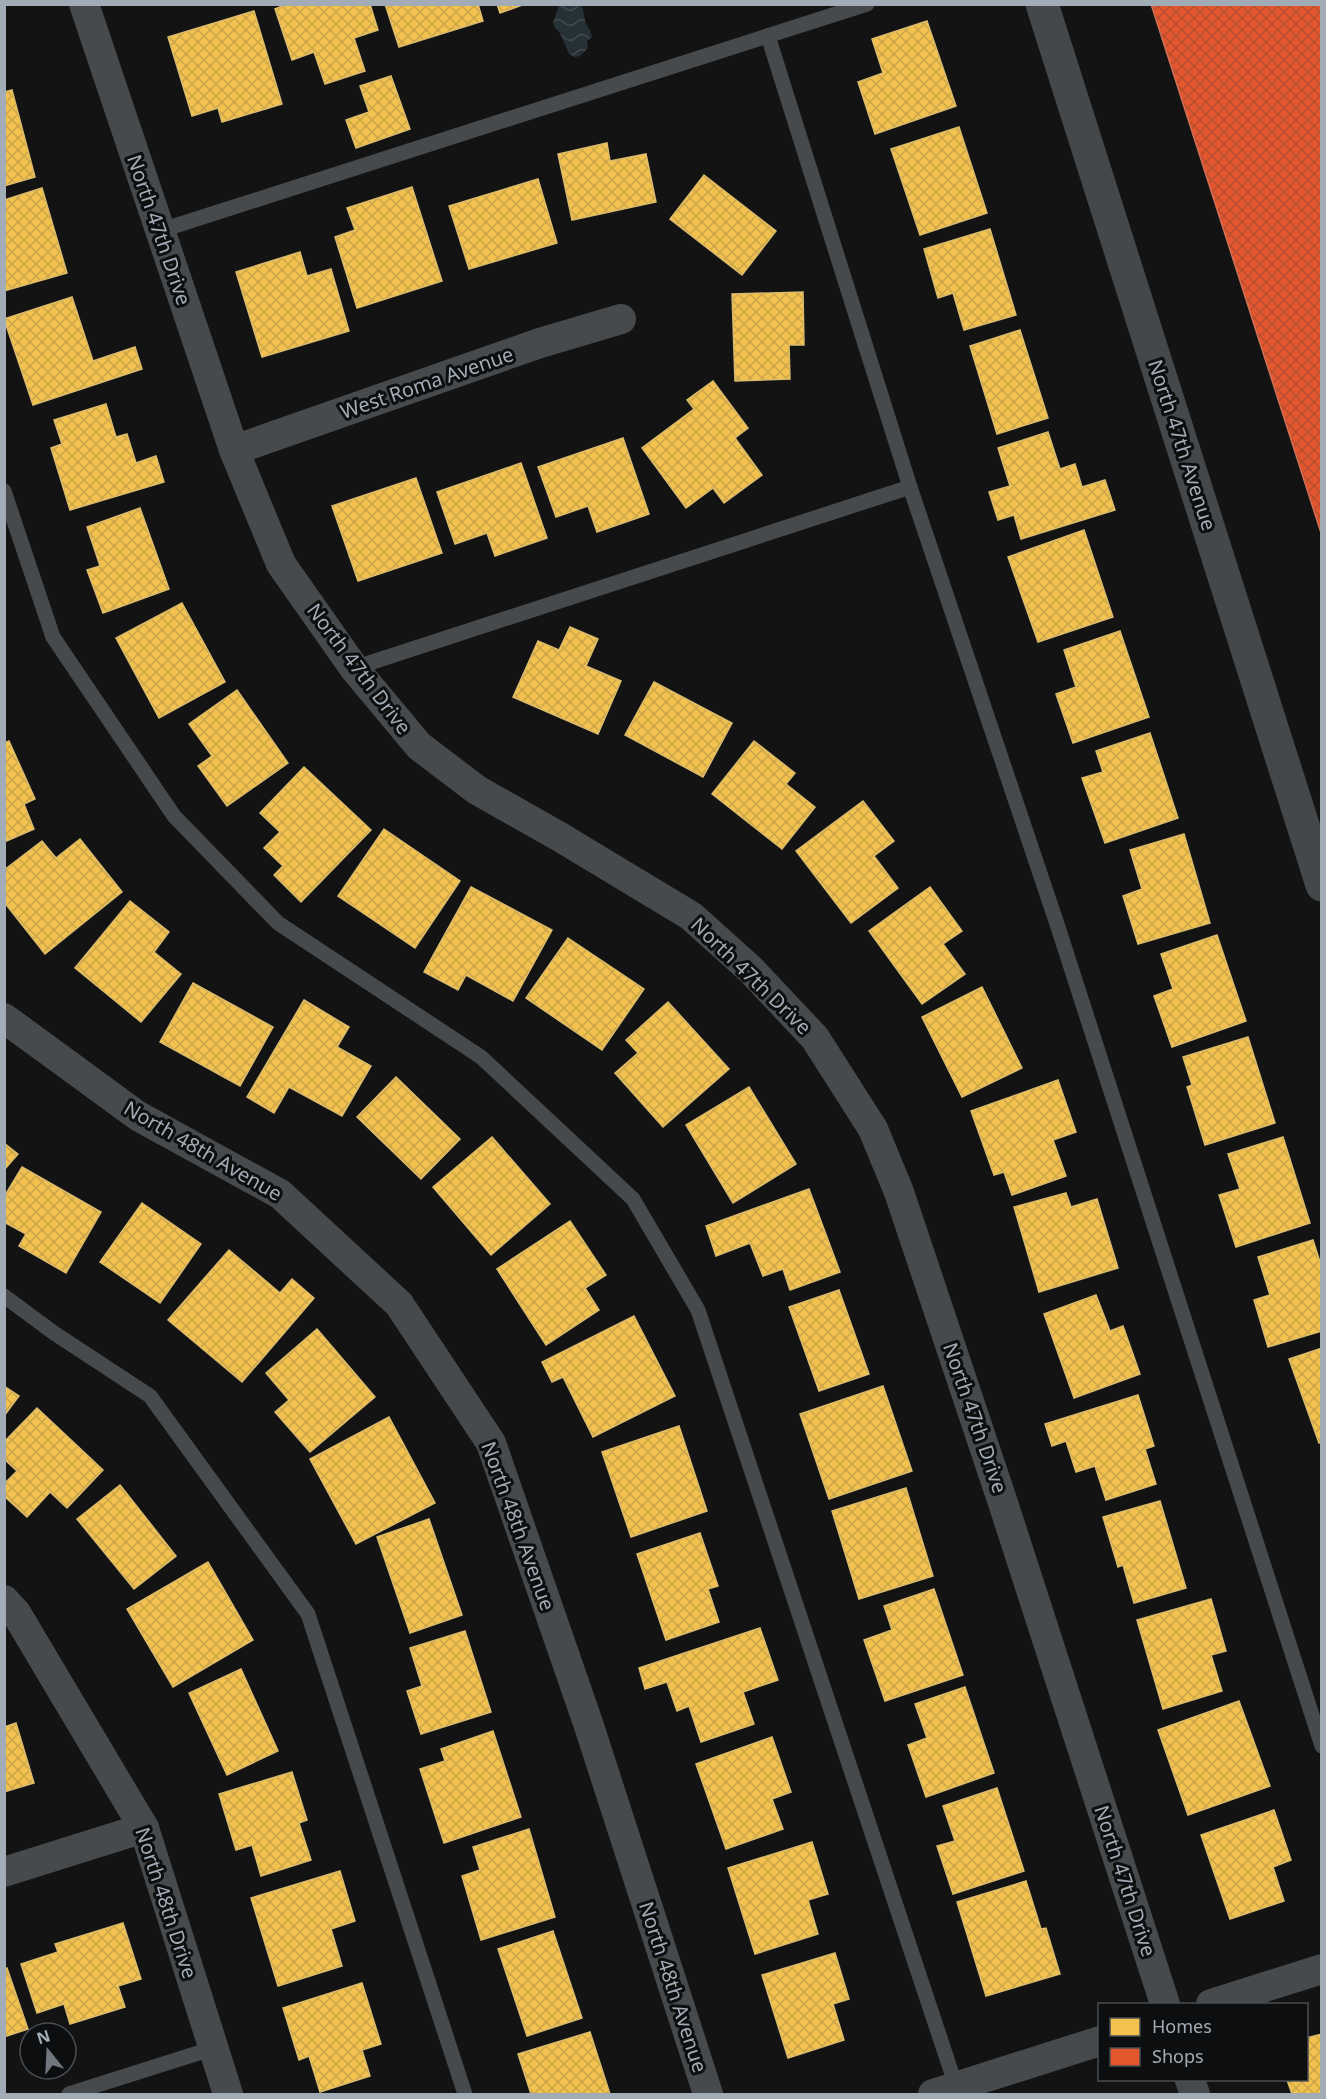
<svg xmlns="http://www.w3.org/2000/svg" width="1326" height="2099" font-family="'Noto Sans',sans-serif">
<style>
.water{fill:url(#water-waves)}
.homes{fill:url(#homes-cross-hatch);stroke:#dabb6d;stroke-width:1.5}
.shops{fill:url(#shops-cross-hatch);stroke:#d07057;stroke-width:1.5}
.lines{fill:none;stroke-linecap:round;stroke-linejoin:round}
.lane{stroke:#474a4c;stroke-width:15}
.street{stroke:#474a4c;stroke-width:30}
.secondary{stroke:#45484b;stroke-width:33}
.labels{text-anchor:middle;stroke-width:6;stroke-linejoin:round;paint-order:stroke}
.street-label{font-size:20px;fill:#a2acb6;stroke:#0d0e0f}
</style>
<defs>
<pattern id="water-waves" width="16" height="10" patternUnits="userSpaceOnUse" patternTransform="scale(1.5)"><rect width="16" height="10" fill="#263136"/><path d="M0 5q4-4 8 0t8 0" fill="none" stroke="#424c51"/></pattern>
<pattern id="homes-cross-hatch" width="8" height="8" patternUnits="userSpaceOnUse" patternTransform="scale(1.5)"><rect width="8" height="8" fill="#f2c14e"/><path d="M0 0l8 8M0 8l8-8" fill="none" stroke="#cba549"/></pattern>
<pattern id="shops-cross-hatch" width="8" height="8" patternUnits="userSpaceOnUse" patternTransform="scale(1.5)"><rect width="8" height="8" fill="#e4572e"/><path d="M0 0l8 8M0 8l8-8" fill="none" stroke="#b74e30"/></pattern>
</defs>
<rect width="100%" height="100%" fill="#131313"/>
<path class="water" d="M559 5H581C584 10 584 18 586 24 589 29 591 31 592 37L587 41 588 48 580 56 575 57 569 54 560 33 555 28 553 23Z"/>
<g class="homes">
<polygon points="287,4 370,4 378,30 354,38 365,71 325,84 314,52 292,60 275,9"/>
<polygon points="385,4 478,4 483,21 399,47"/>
<polygon points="497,4 525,4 500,13"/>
<polygon points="254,11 282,104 222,122 218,108 192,116 168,37"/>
<polygon points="927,21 956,106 875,134 858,82 883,73 872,39"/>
<polygon points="391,76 410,129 356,148 346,120 369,112 360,86"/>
<polygon points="12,90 35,177 4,186 4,92"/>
<polygon points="959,127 987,213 920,235 891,149"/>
<polygon points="607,143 610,161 646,154 656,202 572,220 558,154"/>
<polygon points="704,175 776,231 742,275 670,219"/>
<polygon points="538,179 557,243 469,269 449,206"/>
<polygon points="412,187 442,281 357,308 335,237 355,230 347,208"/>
<polygon points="42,188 67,273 4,291 4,200"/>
<polygon points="990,229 1016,315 964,330 953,293 938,298 924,249"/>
<polygon points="300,252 307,276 331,269 349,331 262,357 236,272"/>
<polygon points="803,292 804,345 789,345 790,379 735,381 732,294"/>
<polygon points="72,297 93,361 135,347 142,369 33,405 4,319"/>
<polygon points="1020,330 1048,418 997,434 970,346"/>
<polygon points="713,381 748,428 735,438 762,475 724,503 713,488 686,508 642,448 694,409 687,400"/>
<polygon points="106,404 116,437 127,434 136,463 156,456 164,482 70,510 51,448 62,444 54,420"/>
<polygon points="1048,432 1060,469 1075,464 1082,487 1105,480 1115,510 1021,539 1014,515 998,520 989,492 1010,486 998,448"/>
<polygon points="623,438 649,514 597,532 588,506 556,517 538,467"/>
<polygon points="521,463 547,538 495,556 487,533 455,544 437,492"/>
<polygon points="416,478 442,553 358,581 332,506"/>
<polygon points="140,508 169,589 103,613 87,570 100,566 87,527"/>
<polygon points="1084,530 1113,617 1038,642 1008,557"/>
<polygon points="182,603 225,682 159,718 116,638"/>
<polygon points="570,627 598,639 586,666 621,681 598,734 513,697 538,641 559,650"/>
<polygon points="1120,631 1149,717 1073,743 1056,694 1076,687 1064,650"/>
<polygon points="654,682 732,723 703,777 625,735"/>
<polygon points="237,690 288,763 227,806 198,766 212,756 189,724"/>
<polygon points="1150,733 1178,818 1105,843 1082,778 1103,772 1096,751"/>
<polygon points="9,741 35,799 24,804 34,829 4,842 4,743"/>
<polygon points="754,741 795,773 786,784 815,807 782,849 712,794"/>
<polygon points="304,767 371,830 301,902 274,875 283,866 264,848 280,832 260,813"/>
<polygon points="863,801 894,841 874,856 898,888 851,923 796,851"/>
<polygon points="384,829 460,881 415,948 338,896"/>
<polygon points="1184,834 1210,923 1138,944 1123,896 1142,889 1130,850"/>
<polygon points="80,839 122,892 45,954 4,902 4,870 42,841 56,858"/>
<polygon points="471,887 552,930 513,1001 466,975 458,990 424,972"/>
<polygon points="930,887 962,931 943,944 965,974 922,1004 869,931"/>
<polygon points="130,901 169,932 154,952 181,974 141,1022 75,968"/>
<polygon points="1217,935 1246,1021 1172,1047 1154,996 1173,989 1161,954"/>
<polygon points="568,938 644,989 602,1050 526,998"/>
<polygon points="193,983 273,1027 240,1086 160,1042"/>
<polygon points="982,987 1022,1068 962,1097 922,1017"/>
<polygon points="304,1000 349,1027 337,1047 371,1066 342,1116 289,1087 274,1113 247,1097"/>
<polygon points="668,1002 729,1069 663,1127 615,1073 638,1053 626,1040"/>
<polygon points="1248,1037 1275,1123 1205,1145 1187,1087 1192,1085 1183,1057"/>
<polygon points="396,1077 460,1139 421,1179 357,1117"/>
<polygon points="1058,1080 1076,1132 1053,1140 1066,1176 1012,1195 1004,1172 994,1175 971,1111"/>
<polygon points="749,1087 796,1164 733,1203 686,1125"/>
<polygon points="492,1137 550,1204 491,1255 433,1187"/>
<polygon points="1283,1137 1310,1223 1236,1247 1219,1195 1240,1189 1228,1154"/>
<polygon points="4,1143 18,1154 4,1170"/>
<polygon points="22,1167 101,1212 66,1273 19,1246 26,1234 4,1222 4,1197"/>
<polygon points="809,1189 840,1272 790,1290 783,1269 763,1276 750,1243 716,1256 706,1226"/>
<polygon points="1066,1193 1071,1207 1097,1199 1118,1268 1039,1292 1014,1207"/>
<polygon points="142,1203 201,1244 160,1303 100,1262"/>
<polygon points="570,1221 606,1275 585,1288 599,1310 546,1345 497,1269"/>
<polygon points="1313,1240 1322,1268 1322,1331 1268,1347 1254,1300 1270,1295 1258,1257"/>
<polygon points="229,1250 280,1293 292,1279 314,1298 242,1382 168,1320"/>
<polygon points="839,1290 869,1374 819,1391 789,1307"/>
<polygon points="1096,1295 1110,1331 1123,1326 1140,1374 1074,1398 1044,1314"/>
<polygon points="634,1316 675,1396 593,1437 563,1377 552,1382 542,1362"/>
<polygon points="317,1329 375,1397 310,1452 275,1412 289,1400 266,1373"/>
<polygon points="1322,1348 1322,1442 1319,1443 1289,1359"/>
<polygon points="4,1386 19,1396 4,1416"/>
<polygon points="883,1386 912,1471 829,1499 800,1414"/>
<polygon points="1138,1395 1154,1446 1145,1449 1156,1484 1106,1500 1095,1466 1076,1472 1066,1441 1052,1446 1045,1424"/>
<polygon points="37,1408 103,1470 67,1508 50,1492 27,1517 4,1496 4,1484 17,1471 4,1459 4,1442"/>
<polygon points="389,1417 435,1503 356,1544 310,1459"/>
<polygon points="679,1426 707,1511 631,1537 602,1452"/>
<polygon points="120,1485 176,1556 134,1589 77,1519"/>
<polygon points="906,1488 933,1576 859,1599 832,1511"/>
<polygon points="1160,1501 1186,1588 1134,1603 1123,1565 1118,1567 1103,1517"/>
<polygon points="429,1519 462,1615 410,1633 377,1537"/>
<polygon points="700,1533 718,1586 708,1589 719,1622 666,1640 637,1554"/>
<polygon points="208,1562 253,1640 173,1687 127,1609"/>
<polygon points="934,1589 963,1675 885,1701 864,1640 892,1630 884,1606"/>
<polygon points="1211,1599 1226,1651 1211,1655 1222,1691 1163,1709 1137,1620"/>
<polygon points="760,1628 778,1680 743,1692 754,1724 701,1742 689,1706 677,1711 667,1682 645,1689 639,1668"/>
<polygon points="465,1631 491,1712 421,1734 407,1691 422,1686 410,1648"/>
<polygon points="241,1669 278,1751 227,1775 189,1693"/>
<polygon points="965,1687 994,1773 926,1797 908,1745 927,1738 915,1704"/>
<polygon points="1239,1701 1270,1786 1188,1815 1158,1730"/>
<polygon points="16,1723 34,1783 4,1792 4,1727"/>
<polygon points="493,1731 521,1817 444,1843 420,1769 445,1761 441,1749"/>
<polygon points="772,1737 791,1792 772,1799 783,1829 726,1849 696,1764"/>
<polygon points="292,1772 307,1820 299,1823 311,1860 261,1876 252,1845 236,1850 219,1794"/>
<polygon points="997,1788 1024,1871 953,1894 937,1846 955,1841 943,1806"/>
<polygon points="1274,1810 1291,1860 1273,1867 1284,1901 1230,1919 1201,1835"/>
<polygon points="529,1829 555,1917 481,1940 462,1876 480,1870 473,1847"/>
<polygon points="812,1842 828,1894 808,1900 818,1934 755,1954 728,1868"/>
<polygon points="340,1871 355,1921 331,1929 342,1966 278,1986 251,1898"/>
<polygon points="1026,1881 1041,1929 1046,1928 1060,1974 986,1996 957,1902"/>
<polygon points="123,1923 141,1979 118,1986 125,2007 70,2024 64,2004 37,2013 21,1964 58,1952 55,1944"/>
<polygon points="553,1931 582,2018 527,2036 498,1949"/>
<polygon points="835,1953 849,1999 833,2004 844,2040 788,2058 762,1975"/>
<polygon points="7,1968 28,2029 4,2037 4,1969"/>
<polygon points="362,1983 381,2044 362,2050 370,2076 320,2092 309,2056 299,2060 283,2008"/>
<polygon points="590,2032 610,2094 531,2094 518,2054"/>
<polygon points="1322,2034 1322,2094 1292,2094 1287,2080 1306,2080 1306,2038"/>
</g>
<polygon class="shops" points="1151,4 1322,4 1322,536"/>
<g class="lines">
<g class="lane">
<polyline points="768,36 910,487 1057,924 1322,1746"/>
<polyline points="159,231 867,4"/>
<polyline points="4,491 53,637 174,816 278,923 481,1057 633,1199 698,1310 958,2092"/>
<polyline points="354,668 910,487"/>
<polyline points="4,1296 54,1333 150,1396 308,1614 465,2094"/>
<polyline points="69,2094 214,2048"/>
</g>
<g class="street">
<polyline points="84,4 234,450 281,564 354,668 419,746 477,790 560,837 691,916 750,969 815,1038 873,1129 899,1192 1004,1506 1165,2004"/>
<polyline points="234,450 540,343 621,319"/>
<polyline points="4,1018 138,1116 280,1194 399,1304 491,1443 588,1723 708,2094"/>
<polyline points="4,1600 16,1613 144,1828 228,2094"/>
<polyline points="4,1872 144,1828"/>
<polyline points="1211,2004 1322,1969"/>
<polyline points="1190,2080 1195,2094"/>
<polyline points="933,2094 1100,2041"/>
</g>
<polyline class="secondary" points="1042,4 1322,885"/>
</g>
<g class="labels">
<g class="street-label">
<text transform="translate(159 230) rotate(71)" y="7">North 47th Drive</text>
<text transform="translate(427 383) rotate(-19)" y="7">West Roma Avenue</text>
<text transform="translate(1182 445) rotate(72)" y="7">North 47th Avenue</text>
<text transform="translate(359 669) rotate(53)" y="7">North 47th Drive</text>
<text transform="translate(751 976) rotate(44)" y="7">North 47th Drive</text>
<text transform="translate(203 1151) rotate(30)" y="7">North 48th Avenue</text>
<text transform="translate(975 1418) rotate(71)" y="7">North 47th Drive</text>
<text transform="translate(518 1526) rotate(70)" y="7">North 48th Avenue</text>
<text transform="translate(1125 1881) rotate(72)" y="7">North 47th Drive</text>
<text transform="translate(166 1903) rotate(72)" y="7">North 48th Drive</text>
<text transform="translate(673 1987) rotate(72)" y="7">North 48th Avenue</text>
</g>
</g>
<rect width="1326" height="2099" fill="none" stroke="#a2acb6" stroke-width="12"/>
<rect x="1098" y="2003" width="210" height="78" fill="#0d0e0f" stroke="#494d52" stroke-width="1.5"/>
<rect x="1110" y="2018" width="30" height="18" fill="#f2c14e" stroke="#494d52" stroke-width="1.5"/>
<text x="1152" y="2033" font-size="18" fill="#a2acb6">Homes</text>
<rect x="1110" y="2048" width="30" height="18" fill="#e4572e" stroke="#494d52" stroke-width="1.5"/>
<text x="1152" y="2063" font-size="18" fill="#a2acb6">Shops</text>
<g transform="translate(48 2051) rotate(342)"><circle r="28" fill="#0d0e0f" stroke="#494d52" stroke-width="1.5"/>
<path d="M0-4.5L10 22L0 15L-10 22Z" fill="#70767d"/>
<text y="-9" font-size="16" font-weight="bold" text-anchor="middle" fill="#a2acb6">N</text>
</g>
</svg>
